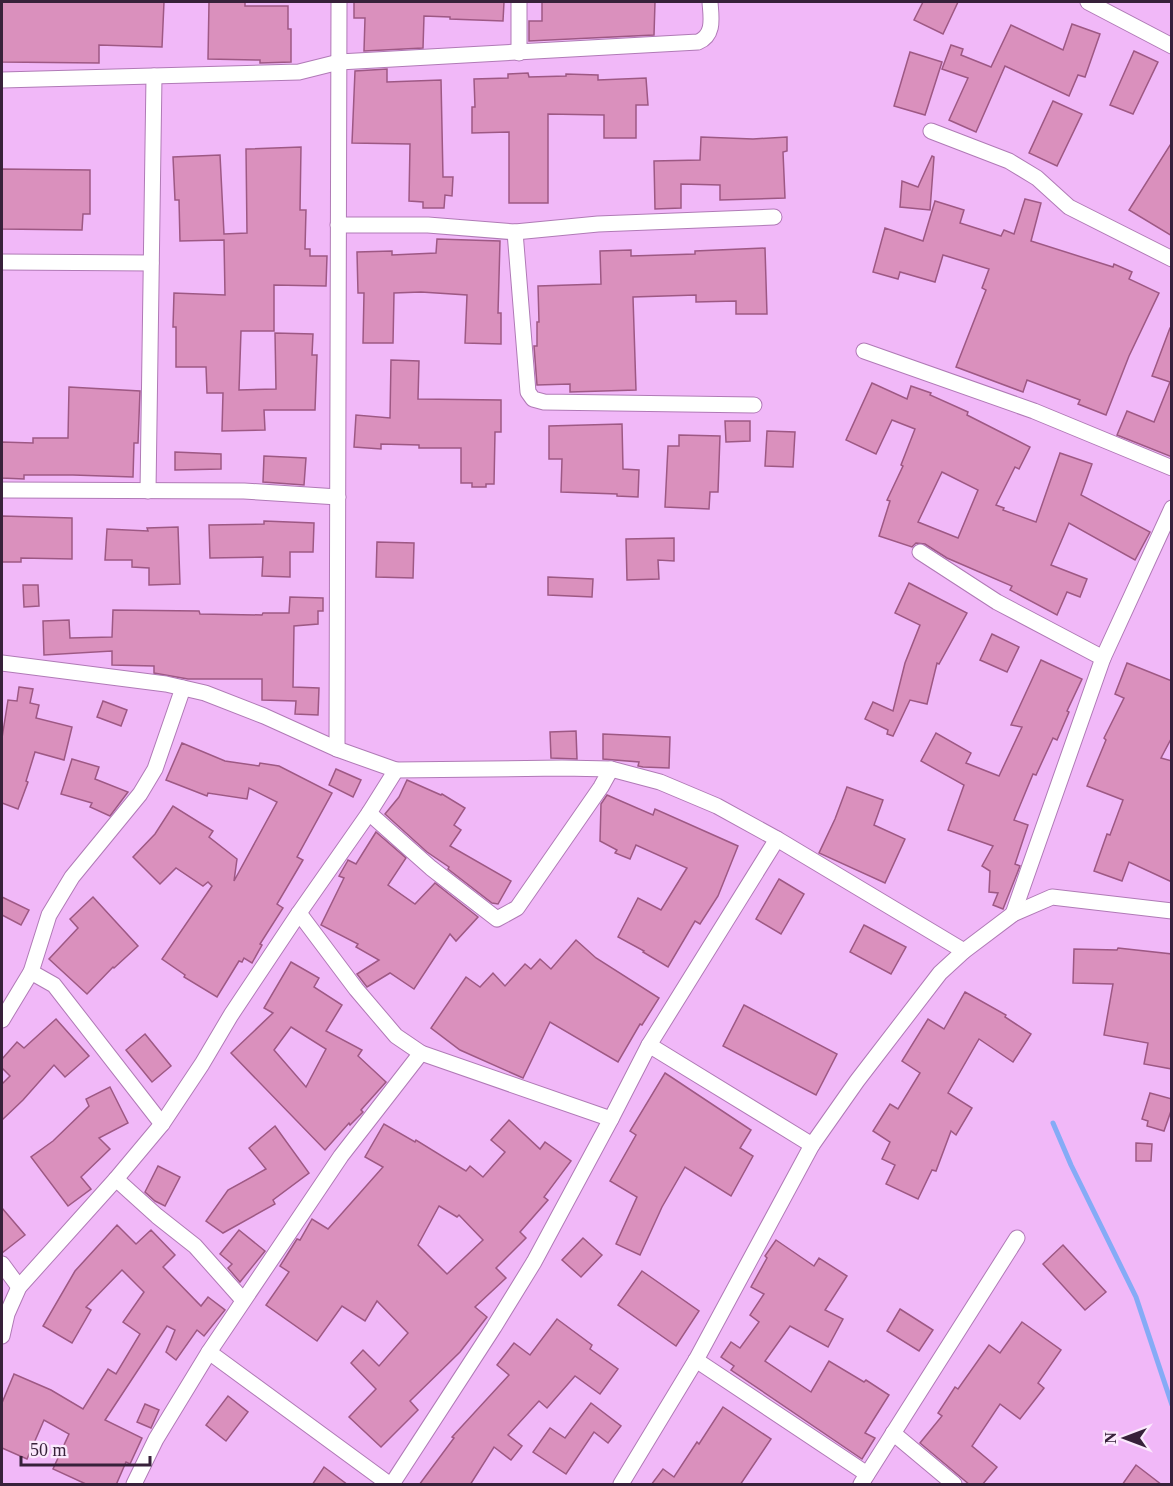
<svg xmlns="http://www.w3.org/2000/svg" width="1173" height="1486" font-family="'Times New Roman',serif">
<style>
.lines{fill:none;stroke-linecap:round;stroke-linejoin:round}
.stream{stroke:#85abf6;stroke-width:5}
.building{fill:#da90bd;stroke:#9e5884;stroke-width:1.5;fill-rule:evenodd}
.street-casing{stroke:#b07ab6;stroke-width:17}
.street{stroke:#fff;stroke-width:15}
</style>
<rect width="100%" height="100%" fill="#f1b8f8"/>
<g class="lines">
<polyline class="stream" points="1053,1123 1071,1165 1136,1297 1172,1405"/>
</g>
<g class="building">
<polygon points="2,2 164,2 162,47 99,45 99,63 2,62"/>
<polygon points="209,2 245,2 245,6 288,6 288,29 291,29 291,62 260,63 260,60 208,59"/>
<polygon points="354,2 504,2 503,21 450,19 450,17 424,16 423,48 364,51 365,18 354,18"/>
<polygon points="542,2 655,2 654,35 529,41 529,21 542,21"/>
<polygon points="923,2 958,2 943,34 914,20"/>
<polygon points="1072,24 1100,34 1085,77 1078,75 1069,96 1005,66 976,132 949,120 968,78 942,69 951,45 963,49 961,55 991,67 1011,25 1063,50"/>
<polygon points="1134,51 1158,62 1133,114 1110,105"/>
<polygon points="910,52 942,62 925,115 894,106"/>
<polygon points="387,69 387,82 441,80 443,177 453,177 452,196 445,195 444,208 423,208 423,202 409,201 410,144 352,143 355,71"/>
<polygon points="528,73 529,77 566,76 566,74 598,75 598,80 646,78 648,105 636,105 636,138 604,138 604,115 548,114 548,203 509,203 509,132 472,133 472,107 475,107 474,79 508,78 508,74"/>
<polygon points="1053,101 1082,114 1057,166 1029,153"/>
<polygon points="701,137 753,139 787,137 787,151 783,152 785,198 720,200 720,185 681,184 681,208 655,209 654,161 700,160"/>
<polygon points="1172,142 1172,236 1129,210"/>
<polygon points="301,147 300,210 306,210 305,249 310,249 310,256 327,256 326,286 274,285 274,331 241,331 239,390 276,389 275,333 313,334 312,355 317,355 315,410 264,410 265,430 222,431 223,393 207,393 206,367 176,367 176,327 173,327 174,293 225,295 224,240 180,241 179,200 175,200 173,157 220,155 224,234 247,233 246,149"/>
<polygon points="932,156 934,157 930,210 900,207 902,181 918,187"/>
<polygon points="2,169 90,170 90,214 83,214 82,230 2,229"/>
<polygon points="1025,199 1041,203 1031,241 1113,267 1114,264 1132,272 1129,279 1159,293 1129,356 1106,415 1078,404 1080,400 1027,380 1023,392 956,367 986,290 982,288 989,269 943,255 935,282 900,272 898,279 873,272 885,228 923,241 935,201 964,210 960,223 1001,236 1004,230 1014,234"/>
<polygon points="437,239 500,241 498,313 501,313 501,344 465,343 467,295 421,292 394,293 393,343 363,343 364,293 358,293 357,252 392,251 392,255 436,253"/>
<polygon points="765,248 767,314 736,314 736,301 696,302 696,295 633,297 636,390 570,392 570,384 537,385 534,346 537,346 537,322 539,322 538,286 601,284 600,251 631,250 631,256 695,254 695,251"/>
<polygon points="1170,328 1172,328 1172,457 1117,435 1127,411 1154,422 1170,382 1152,376"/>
<polygon points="391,360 419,361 418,399 501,400 501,432 495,432 494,484 486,484 486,487 472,487 472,483 461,483 461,448 419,448 419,445 381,444 381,449 354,447 356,415 390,418"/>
<path d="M872 383 907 399 911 386 931 393 930 395 968 412 967 415 1030 447 1019 469 1015 467 996 505 1004 508 1003 510 1036 522 1060 453 1092 464 1081 495 1150 532 1135 560 1069 523 1051 565 1087 579 1080 597 1067 592 1057 615 1010 590 1012 586 947 558 925 544 916 543 912 547 879 536 890 501 887 500 903 466 901 465 915 429 892 420 876 454 846 440ZM942 472 978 490 958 538 918 522Z"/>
<polygon points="69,387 140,391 138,443 134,443 133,477 73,475 24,475 24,479 2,478 2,442 33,443 33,438 68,438"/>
<polygon points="725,421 750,421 750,441 726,442"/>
<polygon points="622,424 623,469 639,470 638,497 617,496 617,494 561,492 562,459 549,459 549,426"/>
<polygon points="767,431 795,432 793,467 765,466"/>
<polygon points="679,435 720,436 718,492 710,492 709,509 665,507 668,446 679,446"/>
<polygon points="175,452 221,454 221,469 175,470"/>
<polygon points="264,456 306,458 304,485 263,482"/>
<polygon points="2,516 72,518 72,559 21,558 21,562 2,562"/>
<polygon points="264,521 314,523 313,552 290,552 290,577 262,576 263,557 210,558 209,525 264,524"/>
<polygon points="178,527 180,584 149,585 149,568 132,567 132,560 105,560 107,529 148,531 147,528"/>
<polygon points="674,538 674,561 658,560 659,579 627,580 626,539"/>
<polygon points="377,542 414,543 413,578 376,577"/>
<polygon points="548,577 593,579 592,597 548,595"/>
<polygon points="909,583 967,613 939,664 937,663 927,704 910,700 893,736 887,734 888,730 865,719 873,702 893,711 905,663 920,625 895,613"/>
<polygon points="23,585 38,585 39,606 24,607"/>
<polygon points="290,597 323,598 323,611 318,611 318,624 294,626 293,687 319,688 318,715 295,714 296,701 262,700 262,679 188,679 154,673 154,666 112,665 112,651 44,655 43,621 69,620 70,638 112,637 113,610 199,611 200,614 262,615 263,613 289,613"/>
<polygon points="992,634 1019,647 1007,672 980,660"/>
<polygon points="1041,660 1082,679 1067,711 1069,712 1057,740 1053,738 1036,775 1033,774 1014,820 1028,825 1015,864 1020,866 1003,909 993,905 998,893 989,892 990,871 982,866 993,846 948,830 964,785 921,761 936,733 971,753 966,763 999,776 1022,727 1011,725"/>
<polygon points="1127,663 1172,681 1172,737 1161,758 1172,761 1172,882 1129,862 1122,881 1094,871 1107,834 1110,835 1123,800 1087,786 1106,740 1104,738 1124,698 1115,694"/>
<polygon points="19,687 33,689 30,703 39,705 36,718 72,727 64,760 35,752 26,781 28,782 18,809 2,803 2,738 8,700 17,701"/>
<polygon points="103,701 127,710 121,726 97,717"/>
<polygon points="576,731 577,759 551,758 550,732"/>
<polygon points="603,734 670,737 669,768 643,767 638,766 639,762 603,759"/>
<polygon points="182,743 225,761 259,766 260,763 279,766 332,793 297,857 303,860 277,904 283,908 260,944 262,945 252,963 244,958 242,962 239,961 217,997 184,977 185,975 162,959 212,886 208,882 203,886 176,868 160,884 133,857 155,834 173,806 213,831 209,837 237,859 234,881 277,802 249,788 247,799 208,793 207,796 166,780"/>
<polygon points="72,759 99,767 95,779 128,792 110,816 90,807 92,803 61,794"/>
<polygon points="336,769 361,780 353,797 329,785"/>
<polygon points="407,780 441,795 442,794 465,808 454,825 461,830 450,846 511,881 498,904 492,903 448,869 449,867 427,852 385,814 399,797"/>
<polygon points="847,787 883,800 874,825 905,839 885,883 819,853 835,819"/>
<polygon points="607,795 653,815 655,809 738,846 718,896 700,924 695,921 668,967 643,952 644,951 618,937 638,898 661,910 687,868 636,845 630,859 615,853 617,850 600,841 601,804"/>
<polygon points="376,832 406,858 388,885 415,904 435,883 478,917 456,941 450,934 414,989 390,973 367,987 357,974 379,960 356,947 358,944 321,925 344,878 339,876 347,862 348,860 356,864"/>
<polygon points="779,879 804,894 781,934 756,919"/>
<polygon points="2,897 29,910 21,925 2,915"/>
<polygon points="93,897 138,946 114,968 113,967 87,994 49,959 78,928 70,919"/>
<polygon points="864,925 906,947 891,974 850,952"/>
<polygon points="576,940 596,958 659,998 642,1025 640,1024 618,1062 550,1022 523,1078 460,1050 431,1028 466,977 480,987 493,973 505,986 525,964 531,969 540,959 551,969"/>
<polygon points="1118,948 1172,954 1172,1069 1144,1064 1148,1043 1104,1035 1113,984 1073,983 1074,949 1117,950"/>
<path d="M291 962 319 978 314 987 342 1005 326 1031 362 1050 358 1056 386 1082 361 1110 363 1112 350 1125 349 1123 325 1150 231 1053 273 1013 264 1008ZM291 1027 326 1049 306 1087 274 1050Z"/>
<polygon points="965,992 1006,1015 1005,1017 1031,1034 1013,1062 979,1039 948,1093 972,1108 956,1135 951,1131 936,1171 932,1170 918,1199 886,1184 895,1165 882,1159 890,1142 873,1131 890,1104 898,1109 920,1073 902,1061 928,1019 944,1029"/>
<polygon points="744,1005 837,1054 816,1095 723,1046"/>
<polygon points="56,1019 89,1056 65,1077 54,1065 23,1100 2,1120 2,1084 10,1076 2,1068 2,1059 17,1042 24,1048"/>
<polygon points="145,1034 171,1066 152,1082 126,1050"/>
<polygon points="665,1073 751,1130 740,1148 753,1156 731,1196 685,1167 662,1207 640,1255 616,1244 637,1197 610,1181 636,1135 630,1131"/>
<polygon points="110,1087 128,1123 99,1138 110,1149 81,1177 91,1189 68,1206 31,1157 53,1141 89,1106 86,1099"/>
<polygon points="1150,1093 1172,1099 1172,1108 1164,1131 1147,1126 1148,1121 1142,1119"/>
<path d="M509 1120 540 1149 545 1142 571 1161 544 1197 548 1200 520 1232 526 1238 496 1268 506 1278 475 1307 487 1317 460 1352 410 1401 418 1410 381 1447 349 1417 376 1389 351 1363 363 1350 379 1366 408 1333 377 1301 365 1321 342 1306 317 1341 266 1305 289 1272 280 1266 297 1239 300 1240 312 1219 328 1229 383 1167 365 1157 384 1124 415 1142 416 1140 466 1171 470 1166 483 1177 505 1152 491 1140ZM439 1206 457 1217 459 1215 483 1240 447 1274 418 1245Z"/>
<polygon points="275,1126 309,1173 273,1200 275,1204 223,1233 206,1221 228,1190 266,1169 249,1148"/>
<polygon points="1136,1143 1152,1144 1151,1161 1136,1161"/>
<polygon points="158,1166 180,1177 165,1206 155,1201 145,1192"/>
<polygon points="2,1208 25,1235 2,1253"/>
<polygon points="117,1225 136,1244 151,1230 175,1255 163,1267 201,1306 208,1297 225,1310 204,1336 197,1330 176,1360 166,1352 175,1330 167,1326 105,1420 142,1438 130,1464 126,1462 116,1485 88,1485 53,1469 69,1434 44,1420 27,1459 2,1448 2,1403 14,1374 51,1390 83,1409 108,1369 116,1374 140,1334 123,1322 144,1292 122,1270 86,1307 91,1310 72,1343 43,1326 75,1271"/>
<polygon points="239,1230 265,1251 240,1282 228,1268 232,1264 220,1254"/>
<polygon points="583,1238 602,1255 581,1277 562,1260"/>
<polygon points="776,1240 814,1266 819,1258 847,1276 825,1310 843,1319 828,1347 790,1326 765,1361 811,1392 829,1361 864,1382 866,1380 889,1395 865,1433 875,1438 862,1459 731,1370 734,1366 721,1357 731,1342 740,1348 759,1322 750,1315 764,1294 751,1287 767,1258 765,1256"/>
<polygon points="1063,1245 1106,1292 1085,1310 1043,1264"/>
<polygon points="642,1271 699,1311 676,1346 618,1305"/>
<polygon points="900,1309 933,1330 919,1351 887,1331"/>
<polygon points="557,1319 592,1345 590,1349 618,1369 600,1394 575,1376 547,1408 539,1401 508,1435 522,1446 511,1460 494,1447 470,1485 419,1485 454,1438 452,1437 509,1375 497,1365 514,1343 530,1355"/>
<polygon points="1022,1322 1061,1350 1038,1383 1044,1388 1020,1419 1000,1404 972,1446 997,1467 982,1485 970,1485 920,1443 942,1416 938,1413 955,1387 958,1389 989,1345 1000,1353"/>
<polygon points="228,1396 248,1412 226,1441 206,1425"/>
<polygon points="591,1403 621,1426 608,1443 594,1432 566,1474 533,1452 550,1428 565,1438"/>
<polygon points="145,1404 159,1410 151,1428 137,1422"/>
<polygon points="723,1407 771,1439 740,1485 651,1485 663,1469 674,1477 697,1442 699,1444"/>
<polygon points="1136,1465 1162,1485 1122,1485"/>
<polygon points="324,1467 348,1485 312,1485"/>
</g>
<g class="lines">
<g class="street-casing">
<g id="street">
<polyline points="519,2 519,53"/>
<polyline points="1088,2 1172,46"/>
<path d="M2 80 299 72 339 62 698 42C715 35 711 17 710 2"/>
<polyline points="931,131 1009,161 1037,178 1069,207 1172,259"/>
<polyline points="338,225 428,225 515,232 598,224 774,217"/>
<polyline points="515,232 528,392 533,399 544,402 754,405"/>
<polyline points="2,262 151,263"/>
<polyline points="864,351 1034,411 1172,468"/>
<polyline points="2,490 244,491 338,497"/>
<polyline points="148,491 154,76"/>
<polyline points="920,552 997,602 1103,658"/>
<polyline points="2,663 166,684 205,693 264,716 337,749 396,770 562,768 611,769 660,782 717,806 777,839 964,951"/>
<polyline points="337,749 339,2"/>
<polyline points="369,813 431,868 497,919 517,908 601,787 611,769"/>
<polyline points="299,913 356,989 396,1036 421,1053 611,1119"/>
<polyline points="1013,914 1103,658 1172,508"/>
<polyline points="31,972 54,985 162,1124"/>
<polyline points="2,1020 31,972 49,915 72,877 140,794 155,769 183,688"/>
<polyline points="649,1045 812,1145"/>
<polyline points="116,1179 157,1216 195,1246 243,1300"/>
<polyline points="2,1264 19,1287"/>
<polyline points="2,1336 7,1314 19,1287 116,1179 162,1124 202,1064 231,1015 299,913 369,813 396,770"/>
<polyline points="209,1352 389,1484"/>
<polyline points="696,1360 867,1474"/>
<polyline points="893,1433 954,1484"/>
<polyline points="134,1484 156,1439 209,1352 341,1156 421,1053"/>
<polyline points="392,1484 494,1327 534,1262 611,1119 649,1045 777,839"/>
<polyline points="621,1484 696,1360 812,1145 857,1081 940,973 964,951 1013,914 1052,897 1172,911"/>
<polyline points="861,1484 1017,1238"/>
</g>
</g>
<use href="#street" class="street"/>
</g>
<rect width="1173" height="1486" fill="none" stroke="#37213a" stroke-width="6"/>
<g transform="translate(1125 1438) rotate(270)" stroke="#fbe9fd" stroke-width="4.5" paint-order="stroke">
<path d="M0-4.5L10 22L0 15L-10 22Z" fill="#37213a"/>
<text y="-9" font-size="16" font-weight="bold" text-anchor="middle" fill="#37213a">N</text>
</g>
<path d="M21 1456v9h129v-9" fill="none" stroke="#37213a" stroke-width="3"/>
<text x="30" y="1456" font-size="18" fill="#37213a" stroke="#fbe9fd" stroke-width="4.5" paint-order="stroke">50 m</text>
</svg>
